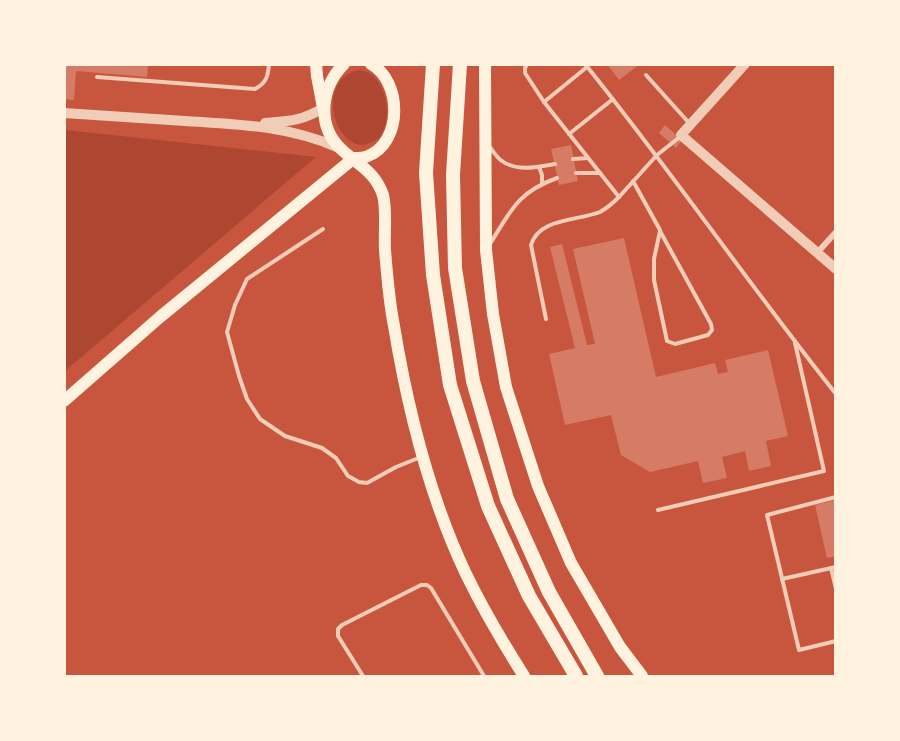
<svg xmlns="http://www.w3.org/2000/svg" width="900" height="741" font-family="'Open Sans',sans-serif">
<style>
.green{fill:#ae4732}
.building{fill:#d67c66}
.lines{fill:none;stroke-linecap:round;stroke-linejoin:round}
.service{stroke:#f1ccb7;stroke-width:4}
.minor{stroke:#f1ccb7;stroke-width:6}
.tertiary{stroke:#f1ccb7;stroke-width:10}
.secondary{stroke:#fff3e0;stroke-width:12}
.primary{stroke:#fff3e0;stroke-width:12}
.trunk{stroke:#fff3e0;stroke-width:14}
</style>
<rect width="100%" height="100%" fill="#c8553d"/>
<g class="green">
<path d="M359 70C363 71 369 72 372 75 386 86 391 115 383 131 381 137 377 140 370 143 337 157 312 80 359 70Z"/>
<polygon points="65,130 316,157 65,371"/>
</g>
<g class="building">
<polygon points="64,64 148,64 147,77 76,71 74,100 64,99"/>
<polygon points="607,64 640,64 619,80"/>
<polygon points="665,125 682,140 676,148 659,133"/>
<polygon points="571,145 578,181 559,185 551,149"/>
<polygon points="624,238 656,377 715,363 718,374 728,372 725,360 768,350 788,436 766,441 771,466 749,471 745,451 722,457 727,478 703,483 698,461 650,472 621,455 611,415 565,425 549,354 575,348 550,247 562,244 587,345 595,344 573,249"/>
<polygon points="836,500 836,556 827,558 815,505"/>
</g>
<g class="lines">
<g class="service">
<polyline points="527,64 525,68 525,73 544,102 619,197 657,155 681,136"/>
<path d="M585 64C672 172 750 286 836 394"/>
<polyline points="646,75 690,124"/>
<path d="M97 77 255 89C266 83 268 77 269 64"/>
<polyline points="544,102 587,67"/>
<polyline points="569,134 613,99"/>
<path d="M489 146C493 151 497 158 502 161 517 172 538 167 555 164"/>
<polyline points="573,159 588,158"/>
<polyline points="539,167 542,175 542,183"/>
<polyline points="576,173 600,173"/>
<polyline points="633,181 660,230"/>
<polyline points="323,229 247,279 235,305 227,332 239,376 247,399 260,419 285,436 322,448 336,458 348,476 359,482 367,483 396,467 421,457"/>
<polygon points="660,231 711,324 712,330 708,335 675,344 667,341 654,280 654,259"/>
<path d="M490 244C511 210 518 192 557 178"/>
<path d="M546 319 531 245C539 218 577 221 600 212 607 208 613 203 619 197"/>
<polyline points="836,497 767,515 799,650 836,641"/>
<polyline points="658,510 824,471 795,343"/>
<polyline points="831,568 836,589"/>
<polyline points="782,579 836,567"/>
<polyline points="363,676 338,636 338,629 342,625 421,585 427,585 431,588 484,676"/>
</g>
<polyline class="minor" points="817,253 836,232"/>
<g class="tertiary">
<polyline points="745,64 681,135 836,269"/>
<path d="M64 113C105 116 145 118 185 121 238 124 290 126 339 148"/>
<path d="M265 123C289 121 302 121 323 108"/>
</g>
<polyline class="secondary" points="316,64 317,76 323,108"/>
<g class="primary">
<path d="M344 64C321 87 316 125 341 149 358 165 375 171 383 195 387 210 384 234 385 250 387 275 389 301 394 326 408 411 429 496 466 574 483 609 503 643 524 676"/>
<polyline points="485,64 486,250 493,314 506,387 538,486 571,563 620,647 642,676"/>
<path d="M64 401 160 317 354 158C358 158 364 158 368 156 403 142 402 81 371 64"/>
</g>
<g class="trunk">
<polyline points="433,64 426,173 433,275 450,385 488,506 529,596 576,676"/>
<polyline points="460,64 453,175 455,268 473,381 507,499 549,592 597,676"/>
</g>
</g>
<rect width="900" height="741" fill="none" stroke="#fff3e0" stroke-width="132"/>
</svg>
